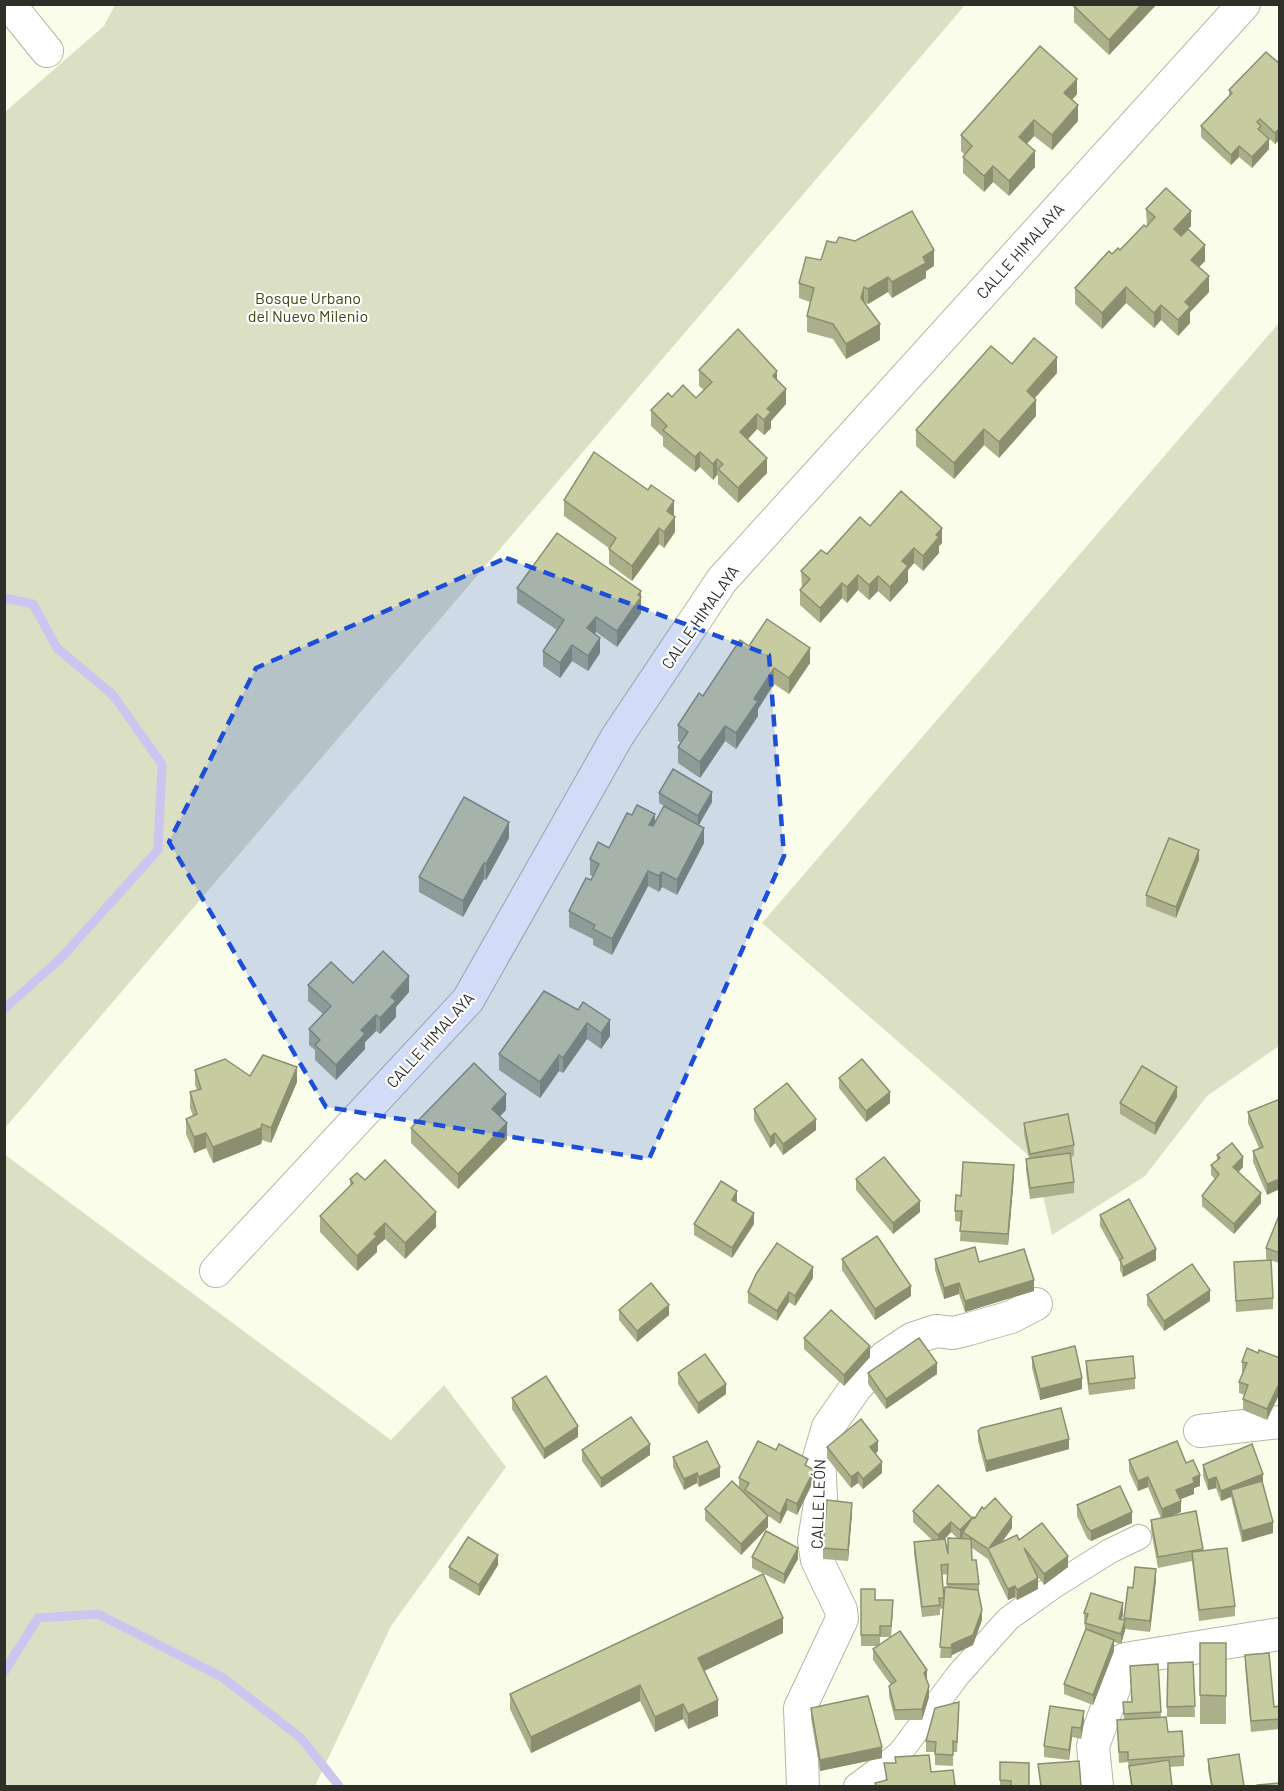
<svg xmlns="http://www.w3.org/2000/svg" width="1284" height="1791" font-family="Barlow,sans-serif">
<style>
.green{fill:#dbdfc4}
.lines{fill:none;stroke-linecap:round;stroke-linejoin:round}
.stream{stroke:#cbc5f0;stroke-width:9}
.pedestrian-casing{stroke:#b5b7a5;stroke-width:26}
.minor-casing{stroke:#b5b7a5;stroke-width:34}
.pedestrian{stroke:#fff;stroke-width:24}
.minor{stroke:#fff;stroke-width:32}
.wall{fill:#abaf8a;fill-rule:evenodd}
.shaded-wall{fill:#8b8f70}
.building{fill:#c7cca0;stroke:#8b8f70;stroke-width:1.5}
.marked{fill:#1d4ed8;fill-opacity:0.2;stroke:#1d4ed8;stroke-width:4.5;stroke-dasharray:12 8;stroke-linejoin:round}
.labels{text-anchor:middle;stroke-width:4.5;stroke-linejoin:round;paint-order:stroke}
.street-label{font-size:16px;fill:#2e2f28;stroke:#fff}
.park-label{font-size:16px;fill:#424612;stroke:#fff}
</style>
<rect width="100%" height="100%" fill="#fafdea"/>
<g class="green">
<polygon points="115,5 965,5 5,1128 5,112 104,26"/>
<polygon points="1279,323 1279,1046 1207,1096 1145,1176 1052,1235 1035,1161 762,923"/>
<polygon points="4,1154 391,1440 444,1385 506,1467 391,1626 315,1786 5,1786"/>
</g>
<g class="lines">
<g class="stream">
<polyline points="4,598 33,604 57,648 113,695 162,764 158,850 61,958 4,1009"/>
<polyline points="4,1672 38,1618 98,1614 222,1677 301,1738 339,1786"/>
</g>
<g class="pedestrian-casing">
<polyline id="pedestrian" points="856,1786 900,1753 958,1675 1008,1619 1054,1586 1110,1551 1139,1537"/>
</g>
<g class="minor-casing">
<g id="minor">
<polyline points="9,4 47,51"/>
<polyline points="216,1271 468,1000 617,737 722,580 1244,4"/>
<polyline points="1200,1431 1280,1422"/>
<polyline points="803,1786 800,1708 842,1619 841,1610 817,1560 814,1541 821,1497 819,1458 828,1427 856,1387 885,1357 912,1339 936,1331 953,1333 969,1329 1011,1317 1036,1304"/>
<polyline points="1097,1786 1093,1746 1125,1659 1280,1634"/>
</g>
</g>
<use href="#pedestrian" class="pedestrian"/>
<use href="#minor" class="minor"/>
</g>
<g class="wall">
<polygon points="1075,4 1157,4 1109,55 1074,22 1074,6"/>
<polygon points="1280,64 1280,139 1275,144 1261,131 1269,149 1252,168 1239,157 1231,165 1201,137 1201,126 1229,96 1229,90"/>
<polygon points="1077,94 1072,100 1078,121 1052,150 1034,136 1027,144 1035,167 1009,196 993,182 984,192 963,173 963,157 965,155 961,151 961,135"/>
<polygon points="1146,209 1191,226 1181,236 1205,261 1199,267 1209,292 1190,312 1190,323 1178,336 1161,320 1154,328 1126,303 1102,329 1075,304 1075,288 1112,254 1120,250 1147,226"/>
<polygon points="821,260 934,266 926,271 926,278 892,298 888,292 868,304 865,303 880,340 846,359 833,339 807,332 807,316 810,302 799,298 799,283"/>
<polygon points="1012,364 1057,373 1034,398 1036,416 999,458 984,445 954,479 916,446 916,430"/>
<polygon points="699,370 777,380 786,404 771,421 771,428 764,435 757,429 748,439 767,473 738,503 718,484 718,476 717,475 713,480 700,467 695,472 663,446 663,437 651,426 651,410 672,397 696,398 704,390 699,386"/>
<polygon points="564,500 674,516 675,532 664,548 659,544 632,581 609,564 609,548 564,516"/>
<polygon points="870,526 942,543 939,546 939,553 923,571 914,563 908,570 908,582 890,602 878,591 869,600 858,590 847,603 842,598 820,623 800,605 800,590 802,588 801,571"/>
<polygon points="517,588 641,606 641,613 617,647 596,632 594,634 600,653 588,671 572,661 560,678 543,666 543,651 557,630 517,603"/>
<polygon points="749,646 810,663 789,694 774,684 758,709 758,716 736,749 725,741 700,778 678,763 678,747 681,743 678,741 678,725"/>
<polygon points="659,793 712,802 699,825 704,843 677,895 662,887 659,892 648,886 612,955 593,945 593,939 569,927 569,911 593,876 590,875 590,859 609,848 632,815 655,824 668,808 659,803"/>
<polygon points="509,838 486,880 484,879 463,917 419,892 419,877"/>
<polygon points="1199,860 1176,918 1146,906 1146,895"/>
<polygon points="353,983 409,992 396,1007 396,1017 380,1034 376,1031 365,1042 365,1049 336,1080 315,1060 315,1050 309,1045 309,1029 323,1014 308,1001 308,985"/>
<polygon points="544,991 610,1036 601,1049 587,1039 563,1073 559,1071 540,1098 499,1070 499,1054"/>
<polygon points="195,1070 250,1076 297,1082 271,1143 262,1140 261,1144 213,1163 206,1148 194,1153 186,1134 186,1119 193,1116 190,1108 190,1092 197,1090 195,1085"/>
<polygon points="839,1078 890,1103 866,1122 839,1088"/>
<polygon points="1177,1097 1155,1135 1120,1114 1120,1103"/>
<polygon points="1280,1099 1267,1195 1253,1162 1253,1151 1259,1148 1248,1123 1248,1112"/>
<polygon points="754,1109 816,1130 783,1155 775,1143 770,1148 754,1120"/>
<polygon points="506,1110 500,1116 507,1139 458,1189 411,1143 411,1128"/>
<polygon points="1024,1123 1074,1145 1074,1156 1070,1157 1074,1182 1074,1193 1030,1199 1026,1170 1026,1159 1029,1159 1024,1133"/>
<polygon points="1217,1155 1243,1167 1238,1172 1261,1203 1234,1234 1202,1206 1202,1196 1215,1179 1211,1175 1211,1165 1217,1160"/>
<polygon points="1014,1176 1008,1245 960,1241 961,1222 955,1221 955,1211 961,1196"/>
<polygon points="350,1179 365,1180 436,1227 405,1259 385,1239 377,1246 377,1252 357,1271 320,1232 320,1216 350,1186"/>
<polygon points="856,1179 920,1212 893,1234 856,1190"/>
<polygon points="737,1202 736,1203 754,1224 732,1258 694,1235 694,1224"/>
<polygon points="1280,1213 1280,1263 1266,1259 1266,1248"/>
<polygon points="1100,1215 1156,1260 1123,1277 1120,1270 1120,1262 1100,1226"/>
<polygon points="842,1259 911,1296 875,1320 842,1270"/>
<polygon points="935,1259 979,1262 1034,1291 965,1312 959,1294 944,1299 935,1270"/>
<polygon points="1234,1262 1273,1298 1273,1309 1236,1312"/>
<polygon points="813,1278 795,1306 789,1302 777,1321 748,1303 748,1292"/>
<polygon points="1147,1295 1210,1301 1164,1331 1147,1305"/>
<polygon points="1278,1297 1280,1297 1280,1316 1278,1308"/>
<polygon points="619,1310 669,1315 637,1342 619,1320"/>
<polygon points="804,1338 870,1357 844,1386 804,1349"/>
<polygon points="1258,1353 1280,1358 1267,1420 1243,1410 1243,1399 1245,1395 1239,1393 1239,1382 1243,1373 1242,1372 1242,1362"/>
<polygon points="1032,1357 1082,1389 1040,1400 1032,1368"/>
<polygon points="1086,1361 1135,1378 1135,1389 1089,1395 1086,1372"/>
<polygon points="678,1373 726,1394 698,1414 678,1384"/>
<polygon points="868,1373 937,1374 886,1409 868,1384"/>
<polygon points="512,1398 578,1437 544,1459 512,1409"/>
<polygon points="978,1431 1069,1449 986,1472 978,1441"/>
<polygon points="827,1447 878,1451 875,1454 882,1473 863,1489 858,1483 851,1488 827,1458"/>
<polygon points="582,1450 650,1455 601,1488 582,1461"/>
<polygon points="673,1457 720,1477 699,1487 697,1483 684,1490 673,1467"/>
<polygon points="1129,1460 1186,1463 1200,1486 1194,1488 1194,1494 1180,1499 1181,1512 1172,1515 1203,1549 1203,1551 1235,1606 1235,1616 1199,1621 1192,1561 1158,1568 1151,1530 1151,1520 1161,1518 1148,1487 1138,1491 1129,1471"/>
<polygon points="1203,1465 1263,1484 1263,1485 1273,1533 1242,1542 1231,1497 1221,1501 1216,1488 1208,1490 1203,1476"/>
<polygon points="808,1466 814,1480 797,1515 787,1510 780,1524 767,1515 768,1527 741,1555 705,1520 705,1509 739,1489 739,1478"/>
<polygon points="1077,1505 1132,1523 1091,1541 1087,1538 1077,1516"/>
<path d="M913 1511 975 1518 1012 1528 1002 1542 1019 1540 1068 1567 1044 1585 1037 1575 1038 1589 1017 1600 1015 1597 1008 1600 988 1559 972 1548V1560L979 1584V1593L982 1620 973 1645 952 1655 951 1658H940L944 1608 940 1609V1615L922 1617 914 1553V1542L932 1540 913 1522ZM951 1532 957 1538 948 1554 945 1539ZM947 1574V1587L944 1599 942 1575Z"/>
<polygon points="852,1513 848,1561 823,1559 823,1548"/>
<polygon points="752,1557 798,1559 784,1584 752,1568"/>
<polygon points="498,1565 479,1596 449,1578 449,1567"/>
<polygon points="1156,1580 1150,1632 1125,1629 1121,1644 1114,1642 1114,1651 1093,1705 1064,1694 1064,1684 1085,1630 1084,1613 1123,1614 1122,1619 1124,1620 1128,1587 1133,1588"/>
<polygon points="861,1589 875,1600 893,1611 891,1637 880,1637 880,1644 927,1681 929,1697 922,1720 895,1720 889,1696 889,1686 891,1685 873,1660 873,1649 878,1646 861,1646"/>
<polygon points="783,1633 704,1671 718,1716 688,1729 683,1719 655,1732 640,1701 531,1753 510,1709 510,1694"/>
<rect x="1200" y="1643" width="26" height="81"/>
<polygon points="1245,1655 1274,1707 1279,1706 1280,1729 1251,1732 1245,1666"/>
<polygon points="1193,1662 1195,1717 1167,1717 1167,1707"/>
<polygon points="1158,1664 1161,1718 1168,1732 1184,1756 1184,1766 1170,1767 1172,1786 1131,1786 1128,1762 1119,1763 1117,1720 1124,1720 1123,1702 1132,1702 1130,1666"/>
<polygon points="1050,1706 1084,1722 1081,1739 1072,1737 1069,1760 1044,1757 1044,1746"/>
<polygon points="811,1708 882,1758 820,1771 811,1718"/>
<polygon points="959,1713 957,1752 953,1752 953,1766 935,1765 935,1752 926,1752 926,1741"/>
<polygon points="1208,1759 1244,1786 1211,1786 1208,1770"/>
<polygon points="1000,1762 1029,1786 1000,1786"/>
</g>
<g class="shaded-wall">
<polygon points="1142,4 1157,4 1109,55 1109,40"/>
<polygon points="1077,79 1077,94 1064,109 1064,93"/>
<polygon points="1078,105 1078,121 1052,150 1052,135"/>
<polygon points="1034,120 1034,136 1019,152 1019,137"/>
<polygon points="1280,128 1280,139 1275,144 1275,133"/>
<polygon points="1269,139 1269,149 1252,168 1252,157"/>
<polygon points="1239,146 1239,157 1231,165 1231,155"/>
<polygon points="1035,151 1035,167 1009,196 1009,181"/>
<polygon points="993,166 993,182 984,192 984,176"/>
<polygon points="1191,211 1191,226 1174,244 1174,229"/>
<polygon points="1205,245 1205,261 1191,275 1191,260"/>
<polygon points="934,250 934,266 926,271 926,278 892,298 892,282 923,257"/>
<polygon points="1209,276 1209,292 1190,312 1190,323 1178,336 1178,320 1185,302"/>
<polygon points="888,277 888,292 868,304 868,289"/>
<polygon points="864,287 864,303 861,298"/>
<polygon points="1126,287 1126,303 1102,329 1102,313"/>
<polygon points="1161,305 1161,320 1154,328 1154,313"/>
<polygon points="880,324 880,340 846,359 846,344"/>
<polygon points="1057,357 1057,373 1027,407 1027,391"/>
<polygon points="777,371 777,386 773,376"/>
<polygon points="786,389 786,404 771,421 771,428 764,435 764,420 767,409"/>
<polygon points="1036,400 1036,416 999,458 999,442"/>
<polygon points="757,414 757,429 740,448 740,432"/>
<polygon points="984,429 984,445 954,479 954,463"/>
<polygon points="700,452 700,467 695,472 695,457"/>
<polygon points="767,458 767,473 738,503 738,488"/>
<polygon points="717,459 717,475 713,480 713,464"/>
<polygon points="674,501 674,517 667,511"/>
<polygon points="675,517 675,532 664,548 664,532"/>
<polygon points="659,528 659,544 632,581 632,566"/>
<polygon points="942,528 942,543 939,546 939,553 923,571 923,556 936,535"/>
<polygon points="914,548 914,563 908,570 908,582 890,602 890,587 902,561"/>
<polygon points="858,575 858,590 847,603 847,587"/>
<polygon points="878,576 878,591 869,600 869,585"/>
<polygon points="842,583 842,598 820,623 820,608"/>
<polygon points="641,591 641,613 617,647 617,631"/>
<polygon points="596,617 596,632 587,644 587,628"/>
<polygon points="600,638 600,653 588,671 588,656"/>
<polygon points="572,645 572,661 560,678 560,663"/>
<polygon points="810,648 810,663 789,694 789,678"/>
<polygon points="774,668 774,684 758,709 758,716 736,749 736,733 754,699"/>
<polygon points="725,726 725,741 700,778 700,762"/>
<polygon points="712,792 712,802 698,826 698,816"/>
<polygon points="655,814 655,830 649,825"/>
<polygon points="509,822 509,838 486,880 486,864"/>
<polygon points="704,828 704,843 677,895 677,880"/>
<polygon points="1199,850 1199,860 1176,918 1176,907"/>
<polygon points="484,863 484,879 463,917 463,901"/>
<polygon points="648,871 648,886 612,955 612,939"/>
<polygon points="662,872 662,887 659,892 659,876"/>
<polygon points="409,976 409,992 396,1007 396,1017 380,1034 380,1018 391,997"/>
<polygon points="376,1015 376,1031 365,1042 365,1049 336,1080 336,1065 361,1030"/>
<polygon points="610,1020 610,1036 601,1049 601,1033"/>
<polygon points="587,1023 587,1039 563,1073 563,1058"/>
<polygon points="559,1055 559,1071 540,1098 540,1082"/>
<polygon points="297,1067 297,1082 271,1143 271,1128"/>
<polygon points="1177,1087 1177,1097 1155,1135 1155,1124"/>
<polygon points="890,1092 890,1103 866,1122 866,1111"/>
<polygon points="506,1094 506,1110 492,1124 492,1109"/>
<polygon points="816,1119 816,1130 783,1155 783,1144"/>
<polygon points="507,1123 507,1139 458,1189 458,1174"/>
<polygon points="262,1124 262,1140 261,1144 213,1163 213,1147"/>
<polygon points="206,1133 206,1148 194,1153 194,1137"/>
<polygon points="775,1133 775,1143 770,1148 770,1137"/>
<polygon points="1243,1157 1243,1167 1233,1178 1233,1167"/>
<polygon points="1014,1165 1014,1176 1008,1245 1008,1234"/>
<polygon points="1280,1179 1280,1189 1267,1195 1267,1184"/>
<polygon points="737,1191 737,1202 732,1210 732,1200"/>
<polygon points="1261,1193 1261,1203 1234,1234 1234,1224"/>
<polygon points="920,1201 920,1212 893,1234 893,1223"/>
<polygon points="436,1212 436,1227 405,1259 405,1243"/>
<polygon points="754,1213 754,1224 732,1258 732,1248"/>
<polygon points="385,1223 385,1239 377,1246 377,1252 357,1271 357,1256 374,1234"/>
<polygon points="1156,1249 1156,1260 1123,1277 1123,1267"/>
<polygon points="813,1267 813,1278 795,1306 795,1296"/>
<polygon points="1034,1280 1034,1291 965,1312 965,1301"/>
<polygon points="959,1283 959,1294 944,1299 944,1288"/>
<polygon points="911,1286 911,1296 875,1320 875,1309"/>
<polygon points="1210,1290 1210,1301 1164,1331 1164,1321"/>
<polygon points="789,1292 789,1302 777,1321 777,1311"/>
<polygon points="669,1305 669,1315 637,1342 637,1331"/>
<polygon points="870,1346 870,1357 844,1386 844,1375"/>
<polygon points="937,1363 937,1374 886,1409 886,1399"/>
<polygon points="1082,1378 1082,1389 1040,1400 1040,1389"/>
<polygon points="1280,1382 1280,1393 1267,1420 1267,1409"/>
<polygon points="726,1384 726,1394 698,1414 698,1403"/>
<polygon points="578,1426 578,1437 544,1459 544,1449"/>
<polygon points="1069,1439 1069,1449 986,1472 986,1461"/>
<polygon points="878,1441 878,1451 870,1458 870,1447"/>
<polygon points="650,1444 650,1455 601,1488 601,1478"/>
<polygon points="882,1462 882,1473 863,1489 863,1479"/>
<polygon points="720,1467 720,1477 699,1487 699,1477"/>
<polygon points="814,1470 814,1480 797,1515 797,1504"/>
<polygon points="858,1472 858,1483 851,1488 851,1477"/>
<polygon points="697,1473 697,1483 684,1490 684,1479"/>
<polygon points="1263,1474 1263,1484 1232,1497 1231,1490 1231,1497 1221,1501 1221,1491"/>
<polygon points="1200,1475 1200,1486 1194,1488 1194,1494 1176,1501 1176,1490 1193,1478"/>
<polygon points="1148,1477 1148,1487 1138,1491 1138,1481"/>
<polygon points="1216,1477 1216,1488 1208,1490 1208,1480"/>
<polygon points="787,1499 787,1510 780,1524 780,1514"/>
<polygon points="1181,1501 1181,1512 1162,1520 1162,1509"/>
<polygon points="852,1503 852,1513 848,1561 848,1550"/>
<polygon points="1132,1512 1132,1523 1091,1541 1091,1531"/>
<polygon points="768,1516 768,1527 741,1555 741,1544"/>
<polygon points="1012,1517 1012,1528 992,1556 989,1548"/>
<polygon points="972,1518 963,1532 963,1537 960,1541 960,1530"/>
<polygon points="951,1522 951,1532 938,1546 938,1535"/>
<polygon points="1273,1522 1273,1533 1242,1542 1242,1531"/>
<polygon points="798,1548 798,1559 784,1584 784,1574"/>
<polygon points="498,1555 498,1565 479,1596 479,1585"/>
<polygon points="1068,1556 1068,1567 1044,1585 1044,1574"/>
<polygon points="1156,1569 1156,1580 1150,1632 1150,1621"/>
<polygon points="1038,1578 1038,1589 1017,1600 1017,1590"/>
<polygon points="1015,1586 1015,1597 1008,1600 1008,1589"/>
<polygon points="1123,1603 1123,1614 1119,1629 1119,1619"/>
<polygon points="982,1610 982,1620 973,1645 952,1655 951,1658 952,1644"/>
<polygon points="783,1618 783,1633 698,1674 698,1658"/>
<polygon points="1125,1620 1125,1631 1121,1644 1121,1634"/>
<polygon points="1114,1640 1114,1651 1093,1705 1093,1695"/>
<polygon points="927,1670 927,1681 924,1683 924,1673"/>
<polygon points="640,1685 640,1701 531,1753 531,1737"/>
<polygon points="929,1686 929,1697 922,1720 922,1709"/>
<polygon points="718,1700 718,1716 688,1729 688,1714"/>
<polygon points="683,1704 683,1719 655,1732 655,1717"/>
<polygon points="1084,1711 1084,1722 1081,1739 1081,1728"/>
<polygon points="1072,1727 1072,1737 1069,1760 1069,1750"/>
<polygon points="882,1747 882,1758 820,1771 820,1760"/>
</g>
<g class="building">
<polygon points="1075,4 1142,4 1109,40 1074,6"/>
<polygon points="1040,46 1077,79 1064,93 1078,105 1052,135 1034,120 1019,137 1035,151 1009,181 993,166 984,176 963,157 972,146 961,135"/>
<polygon points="1266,52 1280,64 1280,128 1275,133 1260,119 1257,122 1261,126 1258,129 1269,139 1252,157 1239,146 1231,155 1201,126 1232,93 1229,90"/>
<polygon points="1166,188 1191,211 1174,229 1181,236 1188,229 1205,245 1191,260 1209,276 1185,302 1190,307 1178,320 1161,305 1154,313 1126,287 1102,313 1075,288 1109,251 1112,254 1118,248 1120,250 1144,225 1146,227 1155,217 1146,209"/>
<polygon points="912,211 934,250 923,257 926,263 892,282 888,277 868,289 864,287 861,298 880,324 846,344 833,324 807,316 814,288 799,283 806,257 821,260 827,241 836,243 839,237 855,241"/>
<polygon points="738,329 777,371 773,376 786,389 767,409 771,412 764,420 757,414 740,432 767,458 738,488 718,469 723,464 717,459 713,464 700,452 695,457 663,430 667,426 651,410 668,393 672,397 683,385 696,398 712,382 699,370"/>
<polygon points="1034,338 1057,357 1027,391 1036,400 999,442 984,429 954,463 916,430 991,346 1012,364"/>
<polygon points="594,452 648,490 651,485 674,501 667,511 675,517 664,532 659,528 632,566 609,549 616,538 564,500"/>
<polygon points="901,491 942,528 936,535 939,537 923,556 914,548 902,561 908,566 890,587 878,576 869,585 858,575 847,587 842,583 820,608 800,590 810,579 801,571 821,550 827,554 860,517 870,526"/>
<polygon points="557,533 641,591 638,595 641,597 617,631 596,617 587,628 600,638 588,656 572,645 560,663 543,651 564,620 517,588"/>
<polygon points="767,619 810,648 789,678 774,668 754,699 758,701 736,733 725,726 700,762 678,747 688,732 678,725 699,693 703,696 740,640 749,646"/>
<polygon points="673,769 712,792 698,816 659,793"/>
<polygon points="464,797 509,822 486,864 484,863 463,901 419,877"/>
<polygon points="637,805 655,814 649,825 653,826 664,806 704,828 677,880 662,872 659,876 648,871 612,939 593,929 595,925 569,911 586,878 591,880 599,864 590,859 598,842 609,848 627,813 632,815"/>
<polygon points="1169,838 1199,850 1176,907 1146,895"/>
<polygon points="383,951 409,976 391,997 396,1001 380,1018 376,1015 361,1030 365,1034 336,1065 315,1045 320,1040 309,1029 331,1006 308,985 331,962 353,983"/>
<polygon points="544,991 578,1010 583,1002 610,1020 601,1033 587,1023 563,1058 559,1055 540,1082 499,1054"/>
<polygon points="263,1055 297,1067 271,1128 262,1124 261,1128 213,1147 206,1133 194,1137 186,1119 197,1114 190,1092 201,1089 195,1070 225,1059 250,1076"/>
<polygon points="862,1059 890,1092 866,1111 839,1078"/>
<polygon points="474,1063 506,1094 492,1109 507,1123 458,1174 411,1128"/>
<polygon points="1142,1066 1177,1087 1155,1124 1120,1103"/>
<polygon points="787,1083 816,1119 783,1144 775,1133 770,1137 754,1109"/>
<polygon points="1280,1099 1280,1179 1267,1184 1253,1151 1263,1147 1248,1112"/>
<polygon points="1068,1114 1074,1145 1030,1154 1024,1123"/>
<polygon points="1232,1143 1243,1157 1233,1167 1261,1193 1234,1224 1202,1196 1219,1174 1211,1165 1220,1158 1217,1155"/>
<polygon points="1070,1153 1074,1182 1030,1188 1026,1159"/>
<polygon points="884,1157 920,1201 893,1223 856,1179"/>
<polygon points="385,1160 436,1212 405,1243 385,1223 374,1234 377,1236 357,1256 320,1216 353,1183 350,1179 357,1173 365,1180"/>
<polygon points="963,1162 1014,1165 1008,1234 960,1231 962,1211 955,1211 956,1195 961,1196"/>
<polygon points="721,1181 737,1191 732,1200 754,1213 732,1248 694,1224"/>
<polygon points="1129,1199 1156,1249 1123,1267 1120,1260 1123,1258 1100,1215"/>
<polygon points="1280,1213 1280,1253 1266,1248"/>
<polygon points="877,1236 911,1286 875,1309 842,1259"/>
<polygon points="777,1243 813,1267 795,1296 789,1292 777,1311 748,1292 756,1274"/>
<polygon points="975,1247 979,1262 1024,1249 1034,1280 965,1301 959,1283 944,1288 935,1259"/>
<polygon points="1271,1260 1273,1298 1236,1301 1234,1262"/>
<polygon points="1192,1264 1210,1290 1164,1321 1147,1295"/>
<polygon points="651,1283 669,1305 637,1331 619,1310"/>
<polygon points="831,1310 870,1346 844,1375 804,1338"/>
<polygon points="919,1338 937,1363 886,1399 868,1373"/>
<polygon points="1075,1346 1082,1378 1040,1389 1032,1357"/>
<polygon points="1247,1348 1258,1353 1259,1350 1280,1358 1280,1382 1267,1409 1243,1399 1248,1385 1239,1382 1247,1363 1242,1362"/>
<polygon points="705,1354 726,1384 698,1403 678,1373"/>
<polygon points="1133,1356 1135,1378 1089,1384 1086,1361"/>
<polygon points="546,1376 578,1426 544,1449 512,1398"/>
<polygon points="1061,1408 1069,1439 986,1461 978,1431 981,1428"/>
<polygon points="631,1417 650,1444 601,1478 582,1450"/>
<polygon points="861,1419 878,1441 870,1447 882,1462 863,1479 858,1472 851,1477 827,1447"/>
<polygon points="707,1441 720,1467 699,1477 697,1473 684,1479 673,1457"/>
<polygon points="758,1441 776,1450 779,1444 808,1459 805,1465 814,1470 797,1504 787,1499 780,1514 745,1490 749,1483 739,1478"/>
<polygon points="1177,1441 1186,1463 1193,1460 1200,1475 1193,1478 1194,1483 1176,1490 1181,1501 1162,1509 1148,1477 1138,1481 1129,1460"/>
<polygon points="1252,1444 1263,1474 1221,1491 1216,1477 1208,1480 1203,1465"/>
<polygon points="732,1481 768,1516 741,1544 705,1509"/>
<polygon points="1262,1481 1273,1522 1242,1531 1231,1490"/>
<polygon points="938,1485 972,1518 960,1530 951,1522 938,1535 913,1511"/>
<polygon points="1120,1486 1132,1512 1091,1531 1087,1527 1077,1505"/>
<polygon points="995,1498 1012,1517 989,1548 1017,1535 1019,1540 1042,1523 1068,1556 1044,1574 1024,1548 1038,1578 1017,1590 1015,1586 1008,1589 988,1549 963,1532 973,1517 975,1518 982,1507 984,1509"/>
<polygon points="827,1500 852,1503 848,1550 823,1548"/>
<polygon points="1196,1511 1203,1549 1158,1557 1151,1520"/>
<polygon points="766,1531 798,1548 784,1574 752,1557"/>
<polygon points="468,1537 498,1555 479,1585 449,1567"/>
<polygon points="948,1538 971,1539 972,1560 976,1560 979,1584 947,1584 948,1564 941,1565 944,1598 939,1598 940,1605 922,1607 914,1542 945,1539 948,1554"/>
<polygon points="1227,1548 1235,1606 1199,1610 1192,1552"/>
<polygon points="1135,1567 1156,1569 1150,1621 1124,1618 1128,1587 1133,1588"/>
<polygon points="763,1574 783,1618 698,1658 718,1700 688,1714 683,1704 655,1717 640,1685 531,1737 510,1694"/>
<polygon points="945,1587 978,1590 982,1610 973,1635 952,1644 951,1648 940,1647"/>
<polygon points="861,1589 875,1589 875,1600 893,1600 891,1626 880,1626 880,1635 861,1635"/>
<polygon points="1091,1593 1123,1603 1119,1619 1125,1620 1121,1634 1085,1623 1088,1614 1084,1613"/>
<polygon points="1086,1629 1114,1640 1093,1695 1064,1684"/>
<polygon points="900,1631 927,1670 924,1673 929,1686 922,1709 895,1710 889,1686 896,1681 873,1649"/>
<polygon points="1200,1643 1226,1643 1226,1696 1200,1695"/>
<polygon points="1269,1653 1274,1707 1279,1706 1280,1719 1251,1721 1245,1655"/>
<polygon points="1193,1662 1195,1706 1167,1707 1168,1663"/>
<polygon points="1158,1664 1161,1712 1124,1714 1123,1702 1132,1702 1130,1666"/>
<polygon points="868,1696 882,1747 820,1760 811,1708"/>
<polygon points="959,1702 957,1742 953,1741 953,1755 935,1754 936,1742 926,1741 935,1708"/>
<polygon points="1050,1706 1084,1711 1081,1728 1072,1727 1069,1750 1044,1746"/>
<polygon points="1166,1717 1168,1732 1182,1731 1184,1756 1128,1760 1128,1752 1119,1752 1117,1720"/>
<polygon points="1239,1754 1244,1786 1212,1786 1208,1759"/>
<polygon points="929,1755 931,1772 953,1770 955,1786 876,1786 875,1783 887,1780 884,1763 896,1763 895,1757"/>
<polygon points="1169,1760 1172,1786 1132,1786 1129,1766"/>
<polygon points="1079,1761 1081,1786 1041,1786 1038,1764"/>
<polygon points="1000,1762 1029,1763 1029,1786 1011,1786 1011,1781 1000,1780"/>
<polygon points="1280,1783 1280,1786 1257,1786 1257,1785"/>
</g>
<path class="marked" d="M506 558 769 655 784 856 649 1159 326 1107 169 842 256 668Z"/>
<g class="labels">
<g class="street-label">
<text transform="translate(1020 251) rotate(-48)" y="6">CALLE HIMALAYA</text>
<text transform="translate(700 617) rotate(-55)" y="6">CALLE HIMALAYA</text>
<text transform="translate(430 1040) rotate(-48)" y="6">CALLE HIMALAYA</text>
<text transform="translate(818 1504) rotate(-88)" y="6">CALLE LEÓN</text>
</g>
<g class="park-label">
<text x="308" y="304">Bosque Urbano<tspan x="308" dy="18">del Nuevo Milenio</tspan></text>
</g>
</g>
<rect width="1284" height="1791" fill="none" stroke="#2e2f28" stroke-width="12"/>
</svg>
